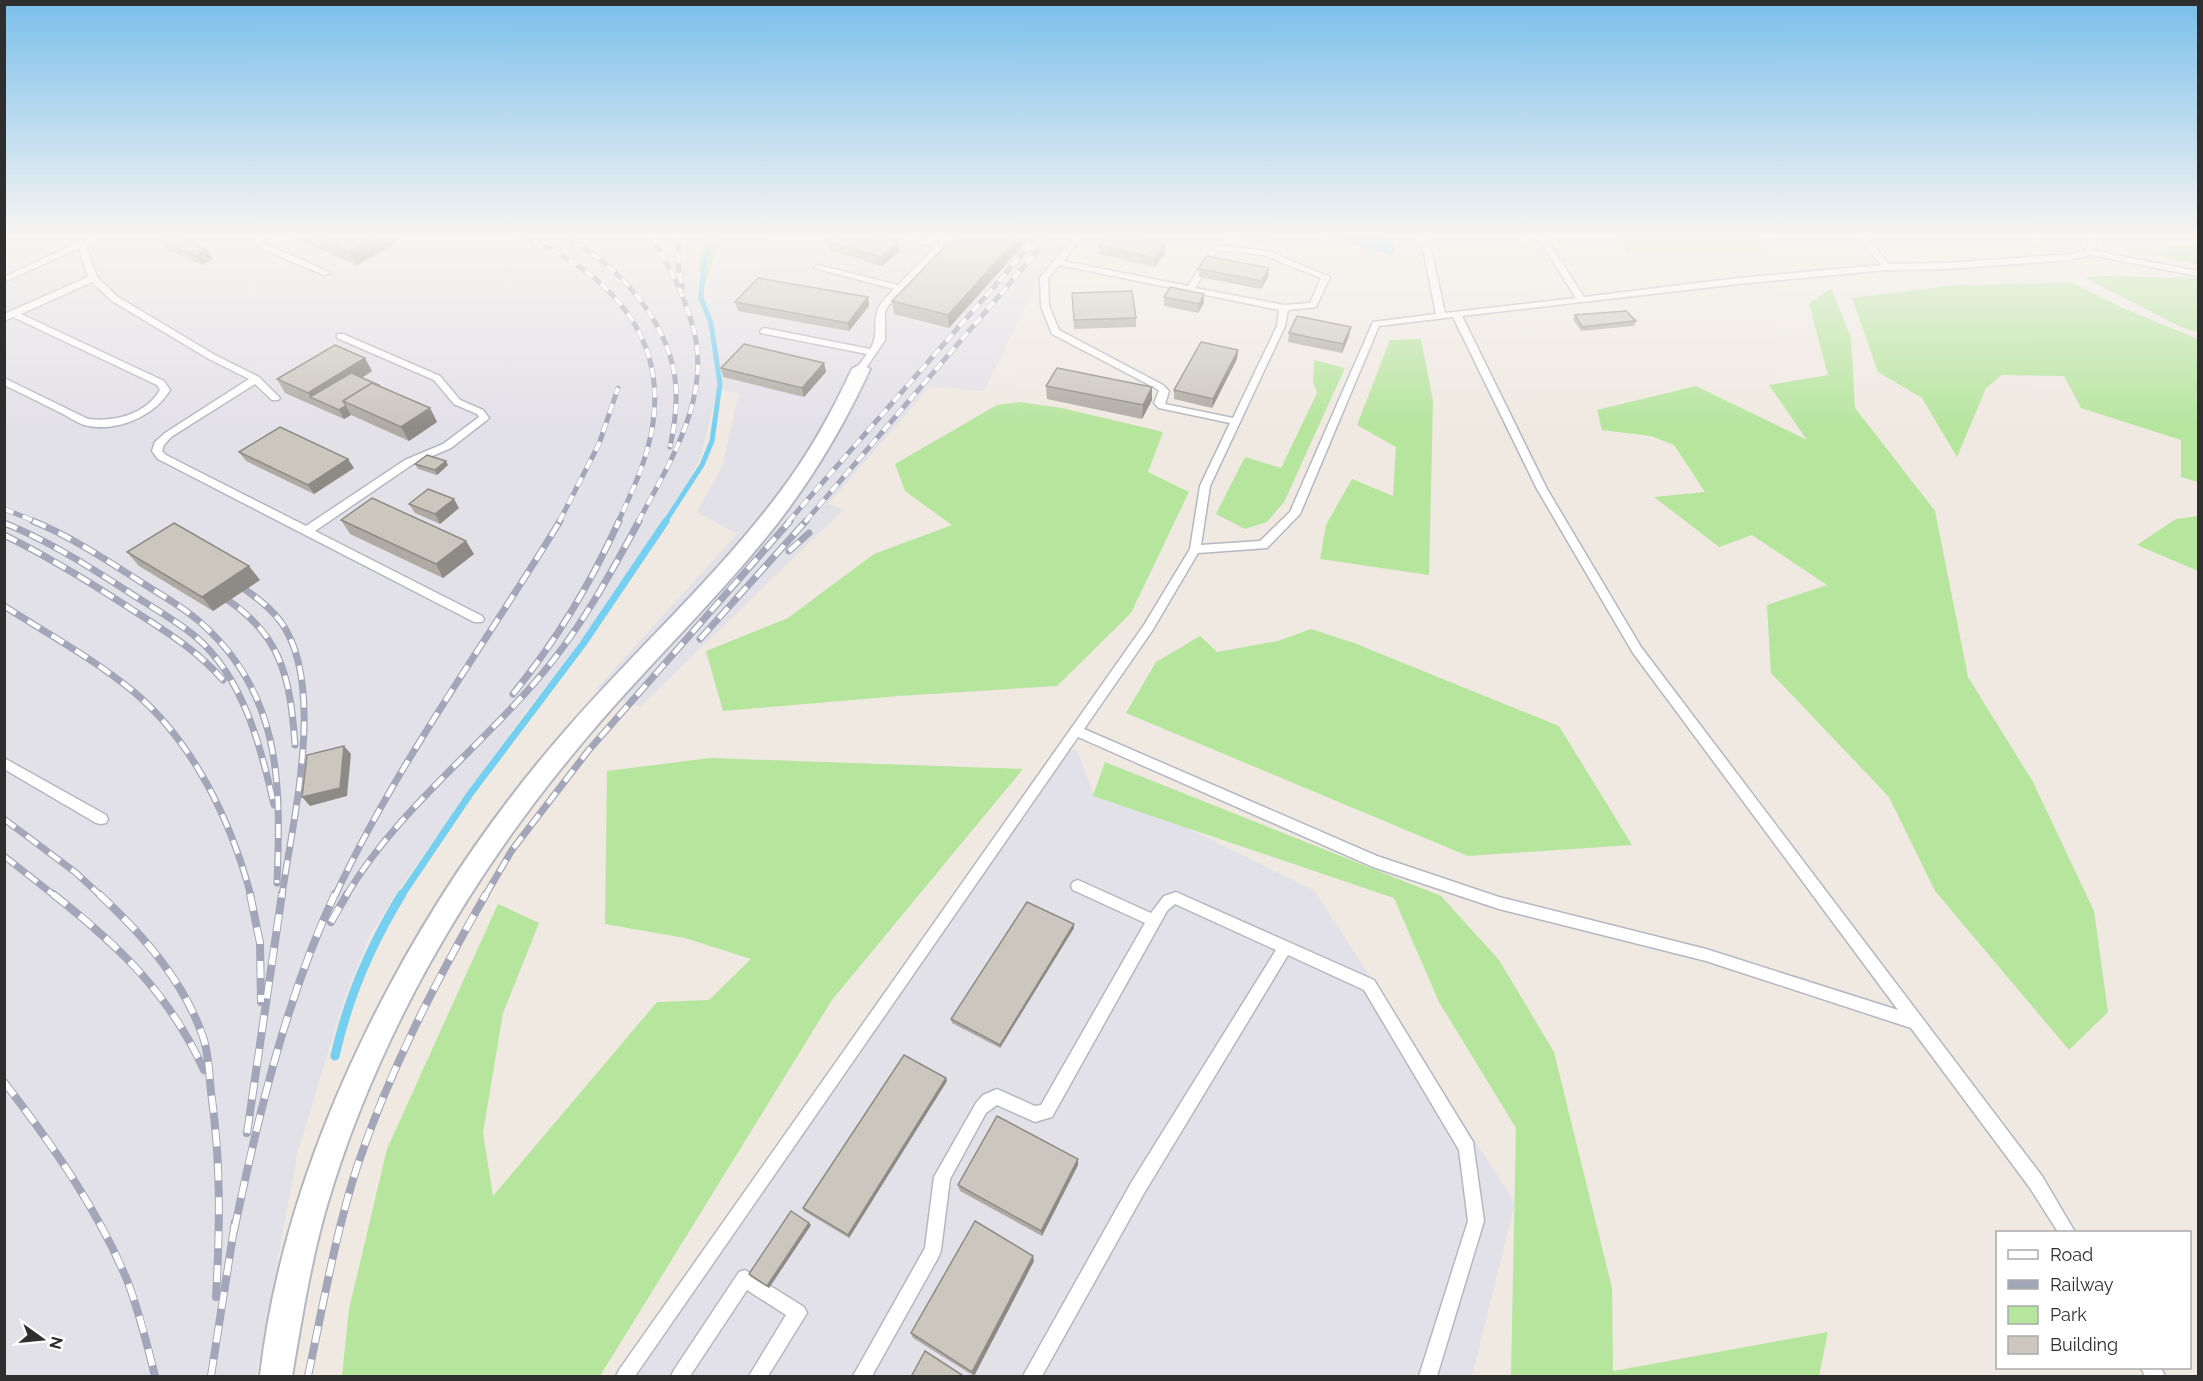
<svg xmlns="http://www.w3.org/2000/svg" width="2203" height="1381" font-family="Raleway,sans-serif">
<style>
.industrial{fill:#e3e1e8}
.green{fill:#b6e59e}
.water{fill:#75cff0}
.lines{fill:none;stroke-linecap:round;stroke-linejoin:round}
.stream-far2{stroke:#75cff0;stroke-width:5}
.stream-far1{stroke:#75cff0;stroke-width:7}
.stream{stroke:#75cff0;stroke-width:9}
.service-casing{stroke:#b4b7c1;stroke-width:3}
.minor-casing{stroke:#b4b7c1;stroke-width:4}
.service{fill:#fff;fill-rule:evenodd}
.minor{fill:#fff;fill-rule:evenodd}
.rail-far2-casing{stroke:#a3a6b8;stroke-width:5}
.rail-far1-casing{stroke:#a3a6b8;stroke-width:7}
.rail-casing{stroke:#a3a6b8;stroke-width:8}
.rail-far2{stroke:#fff;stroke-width:4;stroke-dasharray:10;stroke-linecap:butt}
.rail-far1{stroke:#fff;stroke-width:4.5;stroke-dasharray:14;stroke-linecap:butt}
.rail{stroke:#fff;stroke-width:6;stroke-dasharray:17;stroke-linecap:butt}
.wall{fill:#afaba4}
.shaded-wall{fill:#8e8b86}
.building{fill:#cbc7bf;stroke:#8e8b86;stroke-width:1.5}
</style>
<rect width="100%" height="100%" fill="#efe9e1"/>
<g class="industrial">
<polygon points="5,233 696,233 693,265 701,304 727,233 1077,233 1041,273 984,391 930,387 828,504 843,510 640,707 596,689 737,534 697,512 722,467 739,393 717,390 701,456 689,480 572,655 525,712 395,895 370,936 343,1003 298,1151 256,1376 5,1376"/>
<polygon points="1065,748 1078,752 1092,791 1183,826 1315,891 1515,1203 1472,1376 625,1376"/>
</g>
<g class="green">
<polygon points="702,233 723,233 703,291 699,268"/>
<polygon points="1637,233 1752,233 1769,251 1627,253 1619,236"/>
<polygon points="2168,245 2198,245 2198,265 2125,248 2165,250"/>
<polygon points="2106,276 2198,278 2198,332 2183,328 2083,277"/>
<polygon points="2073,283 2125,309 2198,339 2198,482 2181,477 2181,440 2081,408 2064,376 2002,375 1986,388 1957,457 1922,398 1878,372 1852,298 1957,285"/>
<polygon points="1831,288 1851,338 1855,408 1935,511 1968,677 2033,782 2094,911 2108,1012 2069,1050 1935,891 1889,797 1771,673 1767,605 1827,585 1752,535 1719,547 1654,497 1705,492 1674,445 1651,436 1602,430 1597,410 1696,386 1807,440 1769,385 1828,375 1809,304"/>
<polygon points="1421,339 1433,401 1429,575 1320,559 1326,525 1352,479 1393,496 1396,447 1357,425 1390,340"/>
<polygon points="1314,360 1345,368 1284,502 1267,522 1245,529 1216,514 1245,457 1281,468 1317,393 1313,381"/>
<polygon points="1019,402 1062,408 1163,432 1148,472 1189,492 1131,613 1057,686 899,696 723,711 706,651 788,618 874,554 952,525 905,491 895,464 997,405"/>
<polygon points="2198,516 2198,571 2137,545 2176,519"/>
<polygon points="1311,629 1354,643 1559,726 1632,845 1468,856 1126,713 1156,662 1200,636 1217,652 1278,641"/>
<polygon points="710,758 1023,769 832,1000 600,1376 342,1376 349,1309 387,1149 498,904 539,923 503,1013 483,1133 493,1196 657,1002 709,1000 751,959 685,938 605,924 607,771"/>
<polygon points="1105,762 1441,896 1499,960 1554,1052 1612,1288 1613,1371 1828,1332 1819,1376 1511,1376 1516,1128 1439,1002 1394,898 1093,796"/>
</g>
<polygon class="water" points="1317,233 1387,233 1395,249 1392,256"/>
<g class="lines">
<polyline class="stream-far2" points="665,522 702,465 712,441 720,384 711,323 701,298 704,261 712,244 712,233"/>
<polyline class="stream-far1" points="401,896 470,794 583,644 666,521"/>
<path class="stream" d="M335 1056C348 997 370 946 402 894"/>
<g class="service-casing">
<g id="service">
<path d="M98 233H109L86 245 97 277 118 297 215 355 259 377 280 398 278 400H272L255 384 171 437 164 445 162 451 166 455 306 526 405 460 443 444 479 417 477 414 454 404 434 380 337 338V334H343L440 376 460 400 483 410 489 418 487 420 451 448 413 464 315 531 482 616 484 619 482 622H474L158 459 152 451 155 442 165 433 249 379 209 359 112 301 92 282 21 314 164 381 170 390C154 417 115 433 84 425 76 422 67 416 59 412 41 403 23 394 4 385V378L88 419C115 422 145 415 160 390L157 385 13 317 4 321V314L88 277 79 248 4 282V277Z"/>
<polygon points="259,233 267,233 264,242 266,244 331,273 324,275 260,248 256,242"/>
<path d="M886 233H900L928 241 930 233H938V244L948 233H957L888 306 885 312V340L864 371H858L856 369 867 354 761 333 760 331 764 328 870 349C879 335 873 326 877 312 879 303 888 296 894 289L814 268 818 265 898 285 934 248Z"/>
<path d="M1077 233H1086L1063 261 1188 286 1212 247 1216 245 1268 251 1330 277 1316 307 1288 310 1285 326 1210 486 1201 545 1260 541 1290 512 1373 322 1436 314 1423 249 1412 233H1420L1431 249 1445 313 1576 298 1535 233H1543L1584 297 1738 278 1881 265 1854 233H1863L1889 264 1947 263 2071 254 2086 251 2089 243 2082 233H2090L2097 243 2095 251 2198 271V276L2090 255 2071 260 1947 269 1887 270 1738 284 1462 316 1547 489 1641 647 2042 1176 2075 1232H2058L2030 1188 1911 1028 1706 961 1499 909 1373 867 1078 737 635 1376H616L619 1370 1144 625 1190 549 1200 486 1230 423 1159 408 1154 403 1159 391 1157 389 1052 334 1041 306 1040 278ZM1218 250 1263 255 1321 278 1310 303 1284 305 1195 288ZM1059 265 1279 310 1277 326 1233 418 1165 404 1169 391 1163 385 1059 330 1049 306 1048 278ZM1453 317 1537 489 1633 653 1898 1010 1706 949 1499 897 1377 856 1084 729 1152 631 1198 553 1267 548 1300 514 1379 326Z"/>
<polygon points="4,758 106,815 108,819 106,823 101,824 96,823 4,769"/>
<polygon points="1078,880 1151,913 1164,896 1176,892 1374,980 1473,1142 1484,1221 1437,1376 1419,1376 1468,1221 1459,1150 1364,990 1288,955 1143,1195 1042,1376 1023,1376 1131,1183 1276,950 1175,904 1167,911 1052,1117 1035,1122 997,1105 986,1113 950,1179 941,1250 939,1256 872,1376 853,1376 925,1248 934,1177 976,1103 983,1095 997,1089 1035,1106 1041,1105 1145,923 1073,890 1071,886 1073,882"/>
<polygon points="745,1270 804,1307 807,1313 768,1376 749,1376 786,1315 747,1290 690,1376 671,1376 674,1370 739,1272"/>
<polygon points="2141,1368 2161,1368 2165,1376 2145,1376"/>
</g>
</g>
<g class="minor-casing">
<path id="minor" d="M861 364 870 369C842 430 807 488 764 540 705 612 637 676 578 748 468 879 377 1038 328 1202 311 1259 302 1318 292 1376H260C286 1148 414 904 564 732 634 651 716 578 780 492 809 454 832 412 852 369Z"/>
</g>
<use href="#service" class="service"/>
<use href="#minor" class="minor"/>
<g class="rail-far2-casing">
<g id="rail-far2">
<path d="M515 233C597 265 667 326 653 423 648 458 633 490 618 522"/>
<path d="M557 233C613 259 666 316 675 378 678 402 675 424 670 447"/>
<polyline points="679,233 678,263 682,287"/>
<polyline points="4,509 37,522"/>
<polyline points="559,522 599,444 618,388"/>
<path d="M638 522C671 460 715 393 691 320 682 289 665 261 650 233"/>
<polyline points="788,522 1041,233"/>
<polyline points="805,522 1053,233"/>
</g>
</g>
<g class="rail-far1-casing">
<g id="rail-far1">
<path d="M33 521C72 537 108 561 144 584 163 596 183 607 200 622 282 694 281 784 277 883"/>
<path d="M4 523C47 540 85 564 124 589 148 605 174 619 196 637 243 677 261 747 274 805"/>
<path d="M4 535C47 556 88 581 128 607 162 629 196 649 223 680"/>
<polyline points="789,551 809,533"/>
<path d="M232 581C250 592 268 605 281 622 327 687 292 821 282 896"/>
<path d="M215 592C280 630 290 673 295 745"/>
<path d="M4 606C48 634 94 659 134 692 194 743 231 821 251 896"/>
<polyline points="700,639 806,521"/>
<path d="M513 694C556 641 591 583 619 521"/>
<polyline points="4,819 75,872 101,896"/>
<polyline points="4,856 55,896"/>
<path d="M335 896C397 763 484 646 560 521"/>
<path d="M346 896C395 813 474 753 536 681 578 633 609 577 639 521"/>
<polyline points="485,896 512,850 588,751 790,521"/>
</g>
</g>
<g class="rail-casing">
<g id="rail">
<path d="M53 894C120 947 168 992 204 1070"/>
<path d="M99 894C142 934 184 981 203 1037 209 1054 209 1074 211 1092 221 1161 220 1227 216 1297"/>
<polyline points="250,894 260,943 261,1002"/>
<polyline points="331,922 347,894"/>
<path d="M4 1082C51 1143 97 1208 127 1280 139 1311 147 1344 155 1376"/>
<polyline points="247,1133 282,894"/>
<path d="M234 1231C258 1117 285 1001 335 894"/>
<polyline points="211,1376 235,1222"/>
<path d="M308 1376C323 1306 335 1235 357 1167 390 1069 435 983 486 894"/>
</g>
</g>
<use href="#rail-far2" class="rail-far2"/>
<use href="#rail-far1" class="rail-far1"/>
<use href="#rail" class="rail"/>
</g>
<g class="wall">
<polygon points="280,233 392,233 397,243 357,265"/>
<polygon points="958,233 949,328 894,314 892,301"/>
<polygon points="1211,233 1274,233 1267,245"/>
<polygon points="160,240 207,250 213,259 202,265 166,249"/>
<polygon points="827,241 900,251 882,266 829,250"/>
<polygon points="1165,244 1165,253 1155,267 1099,254 1099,246"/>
<polygon points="1199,269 1268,277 1261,289 1199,277"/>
<polygon points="1072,293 1136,318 1136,327 1074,329"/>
<polygon points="868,297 869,306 849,331 738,311 735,302"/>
<polygon points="1164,297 1204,303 1198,313 1164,306"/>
<polygon points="1575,315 1636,321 1634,326 1581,331 1573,319"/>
<polygon points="1289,333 1349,336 1342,353 1288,342"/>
<polygon points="1238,350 1237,359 1212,408 1174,399 1174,390"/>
<polygon points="824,363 826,372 804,397 723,377 721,368"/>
<polygon points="372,371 362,378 380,386 430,408 437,422 409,441 351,415 344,419 285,393 277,379"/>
<polygon points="1046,386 1152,400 1142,419 1047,399"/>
<polygon points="239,452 354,468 314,494 246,461"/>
<polygon points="415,464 448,465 437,475 418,469"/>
<polygon points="409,504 459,508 440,524 415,513"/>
<polygon points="341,520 474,554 443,578 350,534"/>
<polygon points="127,552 260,580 213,611 139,566"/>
<polygon points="1074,924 1074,928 1000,1048 952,1023 951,1019"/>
<polygon points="947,1081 849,1238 804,1211 803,1208"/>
<polygon points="1078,1165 1042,1236 960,1191 958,1185"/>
<polygon points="811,1225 769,1288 751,1277 749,1274"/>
<polygon points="1034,1261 974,1376 913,1338 911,1333"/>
</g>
<g class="shaded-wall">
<polygon points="385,233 392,233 397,243 357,265 350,252"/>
<polygon points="1022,233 1034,233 949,328 948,315"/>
<polygon points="1270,233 1274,233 1267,245 1268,236"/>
<polygon points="899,242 900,251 882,266 881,257"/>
<polygon points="1165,244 1165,253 1155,267 1155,258"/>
<polygon points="207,250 213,259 202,265 196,256"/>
<polygon points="1269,268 1268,277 1261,289 1262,281"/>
<polygon points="1204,294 1204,303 1198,313 1199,304"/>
<polygon points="868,297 869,306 849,331 848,323"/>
<polygon points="1351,327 1349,336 1342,353 1343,344"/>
<polygon points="1238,350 1237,359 1212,408 1213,399"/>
<polygon points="365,358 372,371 322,403 310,397 316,406 308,393"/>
<polygon points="824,363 826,372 804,397 802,388"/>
<polygon points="1152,387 1152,400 1142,419 1143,405"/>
<polygon points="346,406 351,415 344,419 339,410"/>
<polygon points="430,408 437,422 409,441 401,427"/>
<polygon points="348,459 354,468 314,494 308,485"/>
<polygon points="446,461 448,465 437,475 435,470"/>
<polygon points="454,499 459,508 440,524 435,514"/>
<polygon points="466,541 474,554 443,578 436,564"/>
<polygon points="249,566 260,580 213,611 202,597"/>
<polygon points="344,746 351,754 347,796 310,806 302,797"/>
<polygon points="1074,924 1074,928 1000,1048 1000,1045"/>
<polygon points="946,1078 947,1081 849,1238 848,1235"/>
<polygon points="1078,1159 1078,1165 1042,1236 1041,1231"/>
<polygon points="809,1223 811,1225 769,1288 767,1286"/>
<polygon points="1033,1256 1034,1261 974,1376 972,1372"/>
</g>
<g class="building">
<polygon points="305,233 385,233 350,252"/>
<polygon points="837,233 867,233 899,242 881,257 827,241"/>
<polygon points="958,233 1022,233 948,315 892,301"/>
<polygon points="1109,233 1116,233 1165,244 1155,258 1099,246"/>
<polygon points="1255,233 1270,233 1268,236"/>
<polygon points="172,234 207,250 196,256 160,240"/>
<polygon points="1207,256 1269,268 1262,281 1199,269"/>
<polygon points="758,278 868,297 848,323 735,302"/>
<polygon points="1170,287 1204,294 1199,304 1164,297"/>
<polygon points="1132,291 1136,318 1074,320 1072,293"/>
<polygon points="1626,311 1636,321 1582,327 1575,315"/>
<polygon points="1297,316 1351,327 1343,344 1289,333"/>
<polygon points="1201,342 1238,350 1213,399 1174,390"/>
<polygon points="744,344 824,363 802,388 721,368"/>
<polygon points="335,345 365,358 308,393 277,379"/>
<polygon points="1057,368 1152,387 1143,405 1046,386"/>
<polygon points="351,373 379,385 377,386 372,383 343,401 346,406 339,410 310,397"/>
<polygon points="372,383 430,408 401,427 343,401"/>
<polygon points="280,427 348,459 308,485 239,452"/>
<polygon points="427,455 446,461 435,470 415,464"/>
<polygon points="428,489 454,499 435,514 409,504"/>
<polygon points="372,498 466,541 436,564 341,520"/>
<polygon points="174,523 249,566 202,597 127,552"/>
<polygon points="344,746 340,788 302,797 307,755"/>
<polygon points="1027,902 1074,924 1000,1045 951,1019"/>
<polygon points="904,1055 946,1078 848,1235 803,1208"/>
<polygon points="997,1116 1078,1159 1041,1231 958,1185"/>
<polygon points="791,1211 809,1223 767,1286 749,1274"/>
<polygon points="975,1221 1033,1256 972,1372 911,1333"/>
<polygon points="925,1351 965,1377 911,1377"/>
</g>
<linearGradient id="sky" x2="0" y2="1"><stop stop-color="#7abfeb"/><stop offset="0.55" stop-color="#f8f5f2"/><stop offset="1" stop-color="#f8f5f2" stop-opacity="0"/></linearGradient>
<rect width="2203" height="427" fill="url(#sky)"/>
<rect width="2203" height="1381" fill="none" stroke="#2e2e2e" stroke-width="12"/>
<rect x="1996" y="1231" width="195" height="138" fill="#ffffff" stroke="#ababab" stroke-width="1.5"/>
<rect x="2008" y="1250" width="30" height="9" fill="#ffffff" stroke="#ababab" stroke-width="1.5"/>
<text x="2050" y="1261" font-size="18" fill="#2e2e2e">Road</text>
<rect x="2008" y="1280" width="30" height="9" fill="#a3a6b8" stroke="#ababab" stroke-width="1.5"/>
<text x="2050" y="1291" font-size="18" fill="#2e2e2e">Railway</text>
<rect x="2008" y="1306" width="30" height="18" fill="#b6e59e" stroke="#ababab" stroke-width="1.5"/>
<text x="2050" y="1321" font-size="18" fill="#2e2e2e">Park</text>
<rect x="2008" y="1336" width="30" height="18" fill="#cbc7bf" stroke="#ababab" stroke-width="1.5"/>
<text x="2050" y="1351" font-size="18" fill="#2e2e2e">Building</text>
<g transform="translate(42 1339) rotate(105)" stroke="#ffffff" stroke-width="4.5" paint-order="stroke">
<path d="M0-4.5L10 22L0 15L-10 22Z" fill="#2e2e2e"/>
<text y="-9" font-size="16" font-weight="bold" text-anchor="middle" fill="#2e2e2e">N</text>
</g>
</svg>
